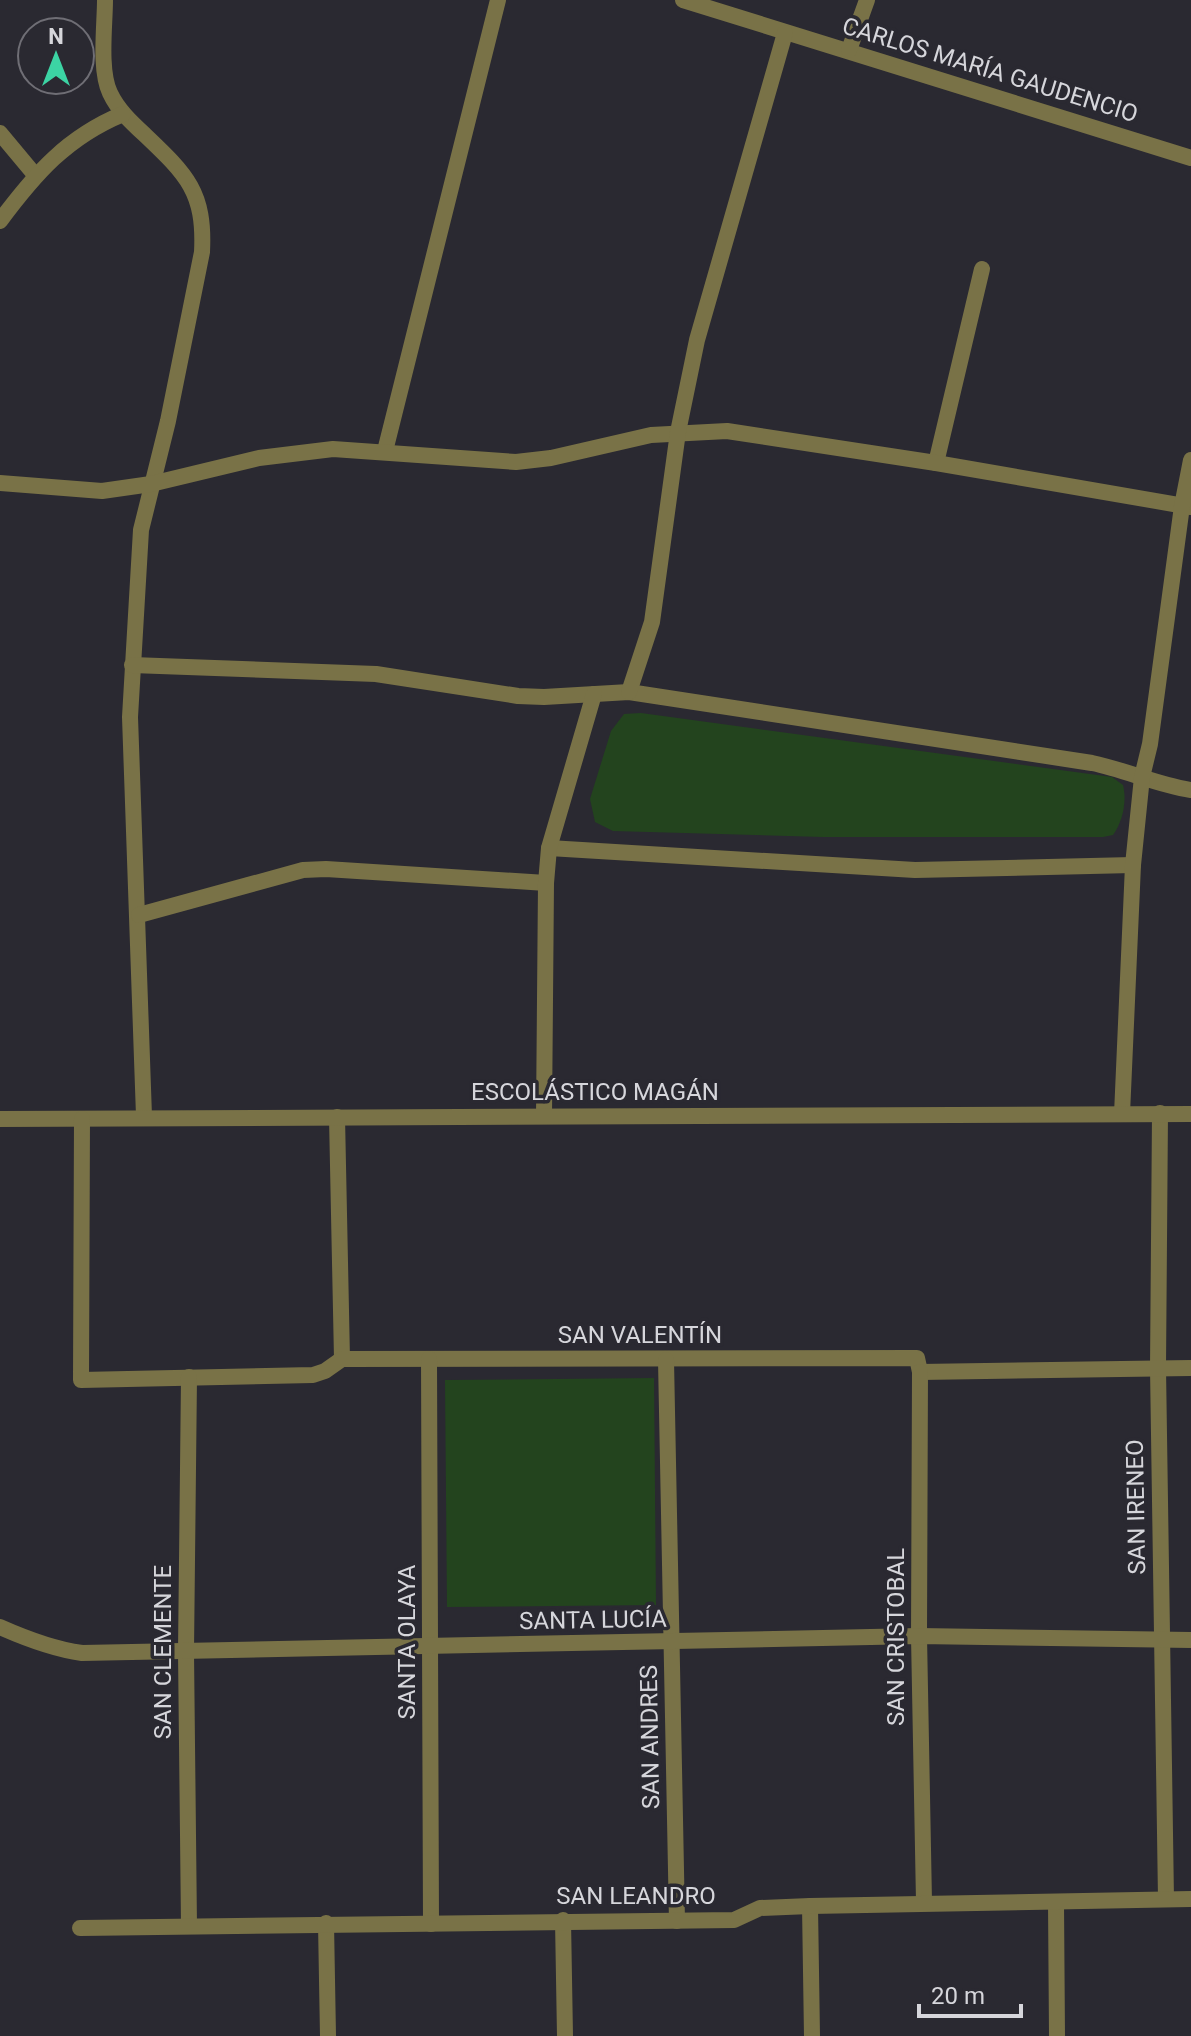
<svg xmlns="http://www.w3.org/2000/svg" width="1191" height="2036" font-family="Roboto,sans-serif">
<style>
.green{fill:#23441e}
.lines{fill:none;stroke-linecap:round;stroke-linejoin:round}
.street{stroke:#797247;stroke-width:16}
.labels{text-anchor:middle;stroke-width:7;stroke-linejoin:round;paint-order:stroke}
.street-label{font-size:24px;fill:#d6d6db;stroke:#2a2931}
</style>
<rect width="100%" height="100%" fill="#2a2931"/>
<g class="green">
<path d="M641 713 1112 777 1123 785C1127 801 1123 821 1113 835L1103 837H823L613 831 595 822 590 799 611 731 624 714Z"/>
<polygon points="654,1378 656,1605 447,1607 445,1380"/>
</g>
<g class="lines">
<g class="street">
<path d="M105 0C105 25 99 70 110 93 118 110 131 122 145 135 187 175 205 192 202 252L168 421 141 530 130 717 144 1116"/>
<polyline points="683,0 1191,158"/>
<polyline points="849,50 867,0"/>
<polyline points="0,133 35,175"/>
<path d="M0 221C35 174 67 137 123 114"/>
<polyline points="385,451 498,0"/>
<polyline points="936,463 982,269"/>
<polyline points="0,483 102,491 151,484 259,458 333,449 516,462 551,458 651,435 727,431 936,463 1191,507"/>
<path d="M132 665 376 674 518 696 544 697 629 692 1092 763C1126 770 1157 785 1191 790"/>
<polyline points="629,692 652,622 678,432 697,340 785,33"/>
<polyline points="549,848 915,870 1133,865"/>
<polyline points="139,915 303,870 326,869 546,883"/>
<polyline points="1160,1113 1158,1368 1166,1899"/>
<polyline points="1122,1114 1133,865 1142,777 1150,744 1182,506 1191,460"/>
<polyline points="544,1116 546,883 549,848 594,694"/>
<polyline points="337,1117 342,1359"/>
<polyline points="0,1119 1191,1114"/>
<polyline points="82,1119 81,1380 313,1375 325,1371 342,1359 917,1358 920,1372 1191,1368"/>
<polyline points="429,1359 431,1924"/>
<polyline points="666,1360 677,1921"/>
<polyline points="920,1372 919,1636 924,1902"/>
<polyline points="189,1377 186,1652 189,1926"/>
<path d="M0 1627C27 1639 53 1649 82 1653L919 1636 1191 1640"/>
<polyline points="1056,1903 1057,2036"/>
<polyline points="810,1906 812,2036"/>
<polyline points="563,1920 565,2036"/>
<polyline points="326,1923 328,2036"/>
<polyline points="80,1928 734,1920 760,1908 810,1906 1191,1899"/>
</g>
</g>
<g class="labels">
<g class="street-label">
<text transform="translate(990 70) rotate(17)" y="8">CARLOS MARÍA GAUDENCIO</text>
<text x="595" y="1100">ESCOLÁSTICO MAGÁN</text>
<text x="640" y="1343">SAN VALENTÍN</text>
<text transform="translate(1136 1507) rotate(-91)" y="8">SAN IRENEO</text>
<text transform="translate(593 1620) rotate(-1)" y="8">SANTA LUCÍA</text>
<text transform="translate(896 1637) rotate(-90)" y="8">SAN CRISTOBAL</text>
<text transform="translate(407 1642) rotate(-90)" y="8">SANTA OLAYA</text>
<text transform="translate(163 1652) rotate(-90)" y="8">SAN CLEMENTE</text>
<text transform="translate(650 1737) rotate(-91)" y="8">SAN ANDRES</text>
<text x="636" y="1904">SAN LEANDRO</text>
</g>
</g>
<g transform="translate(56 56)"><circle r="38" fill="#2a2931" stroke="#6f6e75" stroke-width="2"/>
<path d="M0-6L14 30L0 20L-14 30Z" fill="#3cd4a4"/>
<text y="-12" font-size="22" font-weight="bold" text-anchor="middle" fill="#d6d6db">N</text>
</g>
<path d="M919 2004v12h102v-12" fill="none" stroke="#d6d6db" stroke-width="4"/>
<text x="931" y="2004" font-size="24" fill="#d6d6db" stroke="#2a2931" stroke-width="6" paint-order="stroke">20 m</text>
</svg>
